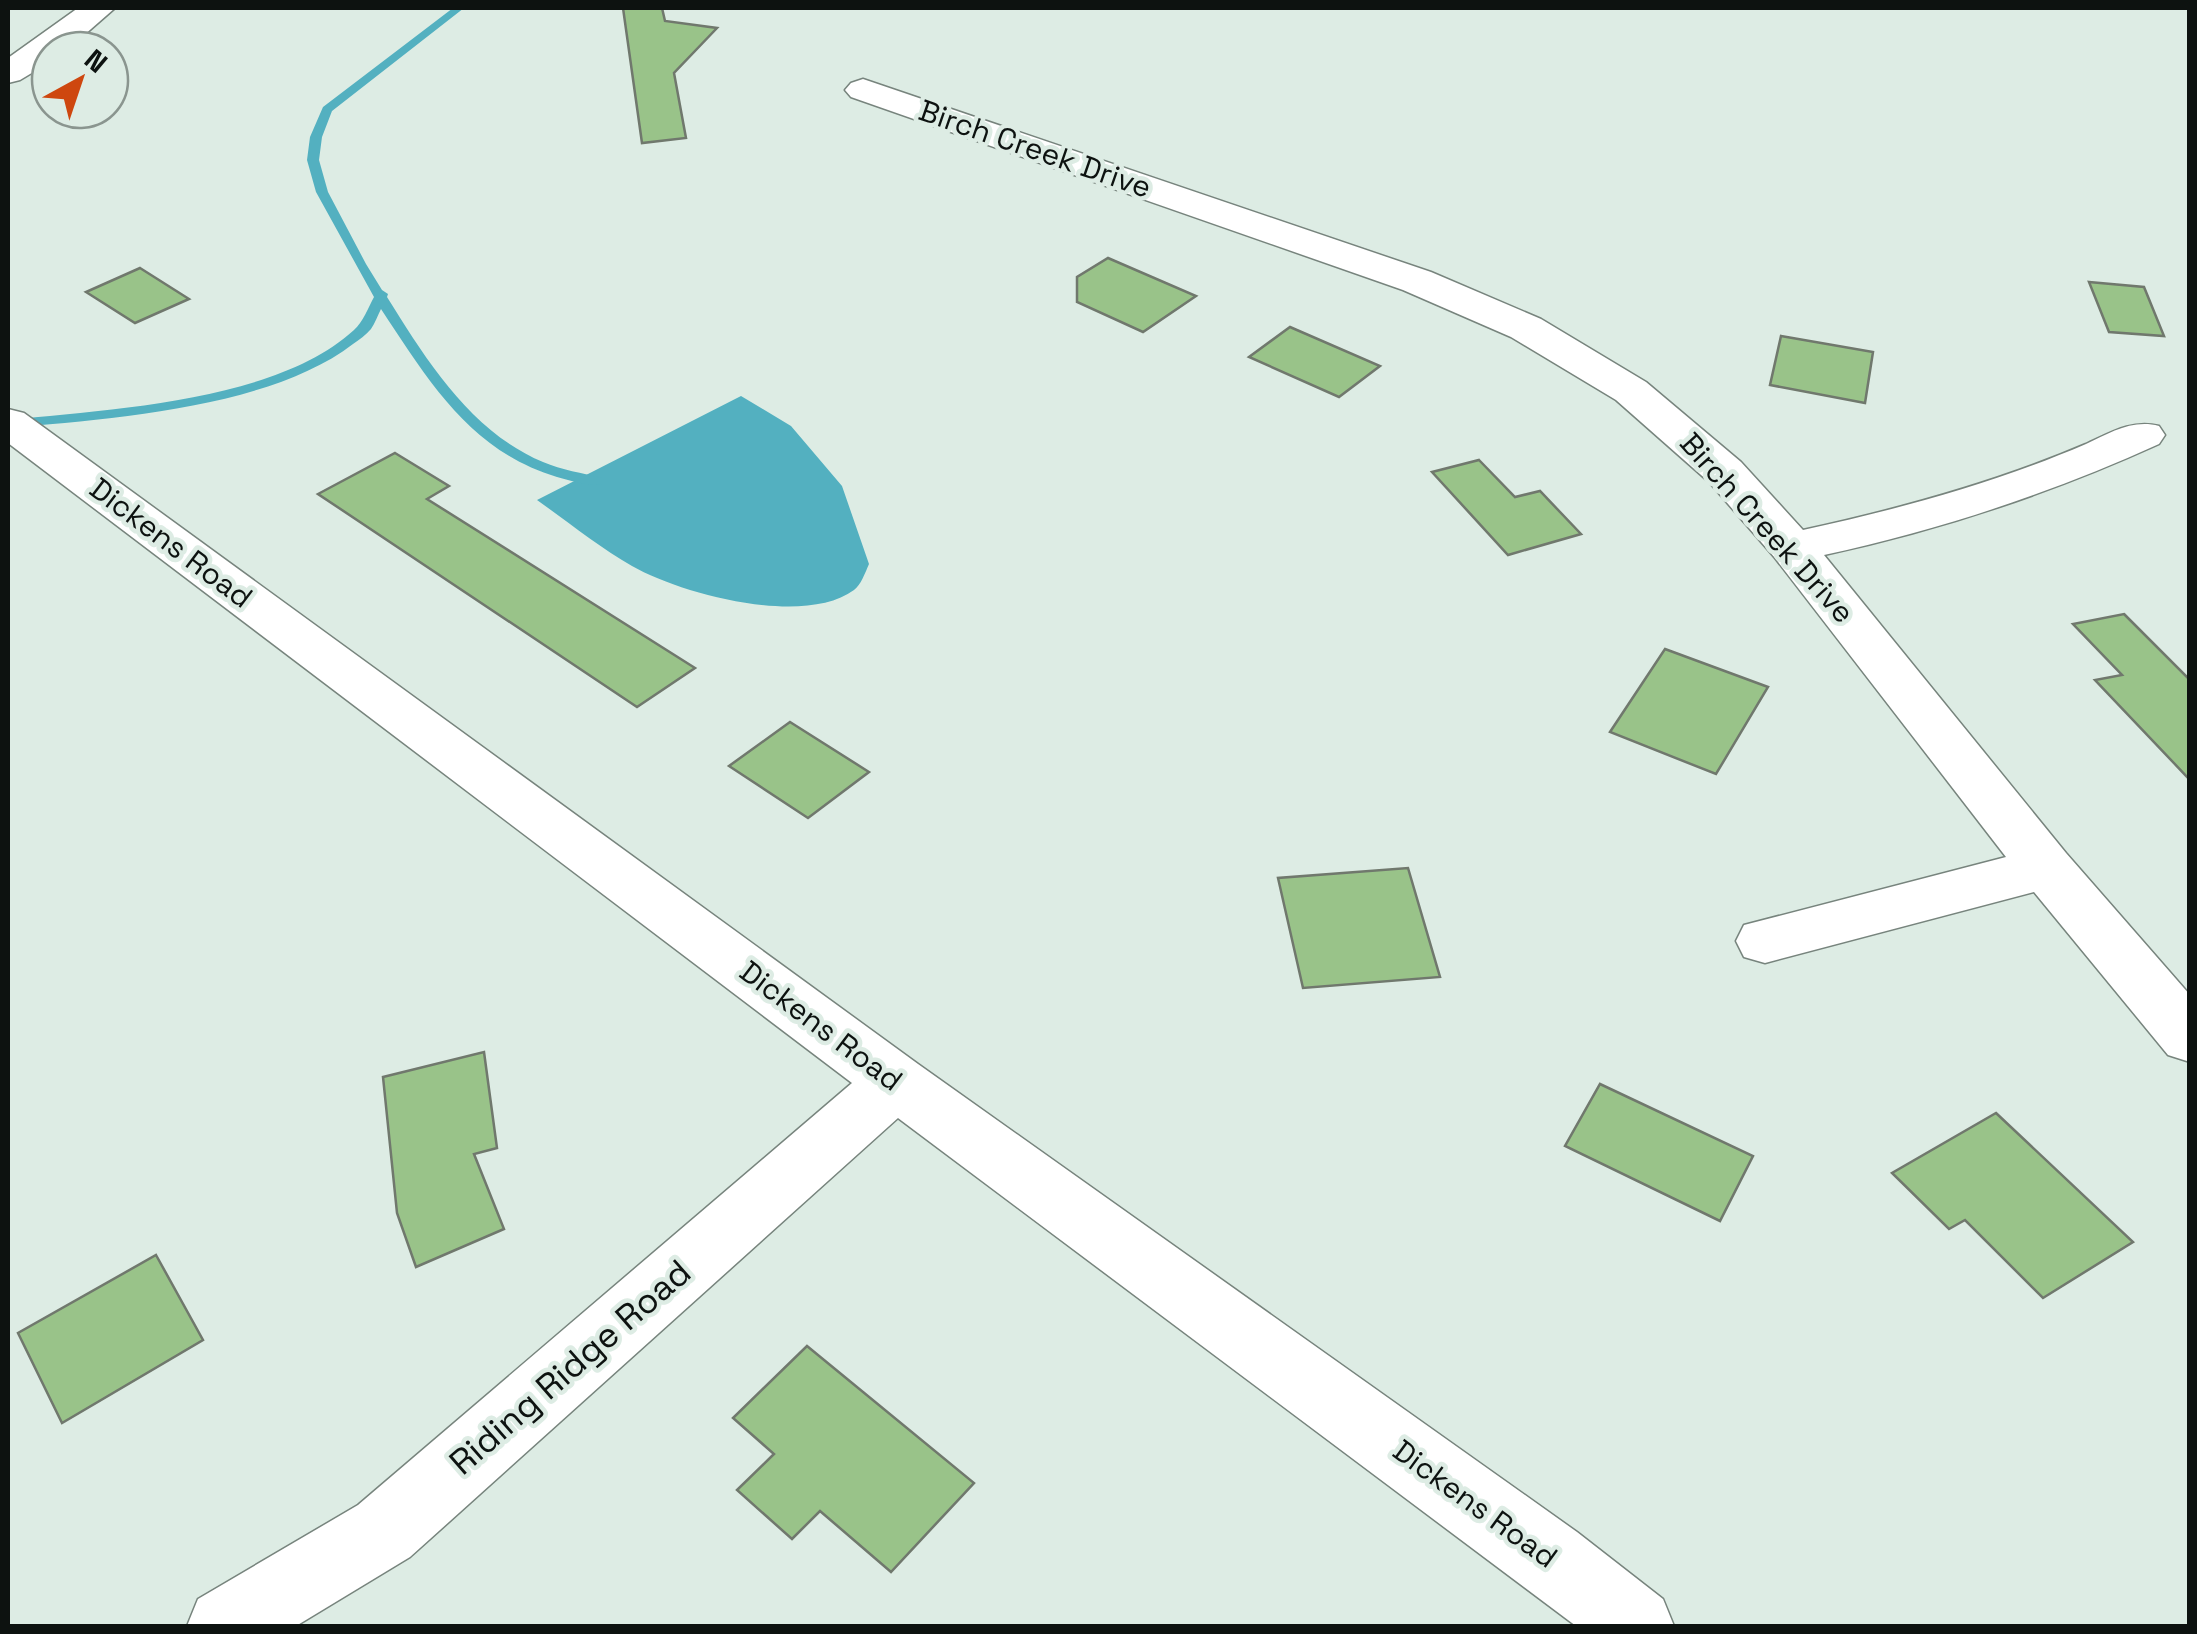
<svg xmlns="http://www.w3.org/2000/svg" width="2197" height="1634" font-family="'Space Grotesk',sans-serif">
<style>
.water{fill:#53b0c0}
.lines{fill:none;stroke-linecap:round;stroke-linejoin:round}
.stream{fill:#53b0c0;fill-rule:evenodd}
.building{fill:#99c389;stroke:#70786d;stroke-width:2.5}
.street-casing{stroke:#77847d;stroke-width:3}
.street{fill:#fff;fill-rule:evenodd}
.labels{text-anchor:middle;stroke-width:9;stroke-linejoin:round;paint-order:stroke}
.street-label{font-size:30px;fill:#0d1210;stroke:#ddece4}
.near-street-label{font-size:35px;fill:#0d1210;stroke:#ddece4}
</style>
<rect width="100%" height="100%" fill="#ddece4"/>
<path class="water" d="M741 396 791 426 842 486 869 564C865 573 861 585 854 590 804 627 681 594 632 566 599 547 568 522 537 500Z"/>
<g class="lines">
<path class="stream" d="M453 8H464L332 111 322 137 319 160 328 192 366 264 382 290 388 294 387 297C427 361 471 432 543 462 562 470 582 473 602 478V484C587 486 571 481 557 477 470 451 428 380 381 309 378 315 375 323 371 329 366 335 359 340 353 344 270 408 110 419 8 428V420C111 409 275 402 354 330 363 322 368 308 374 297L316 192 307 160 310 137 323 107Z"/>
</g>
<g class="building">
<polygon points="623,8 662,8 665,21 717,28 674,73 686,138 642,143"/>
<polygon points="1108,258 1196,296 1143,332 1077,302 1077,277"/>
<polygon points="140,268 189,299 135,323 86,292"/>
<polygon points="2089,282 2144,287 2164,336 2109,332"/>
<polygon points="1290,327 1380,366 1339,397 1249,357"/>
<polygon points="1781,336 1873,352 1865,403 1770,385"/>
<polygon points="395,453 449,486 427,499 695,668 637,707 318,494"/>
<polygon points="1479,460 1515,497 1540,491 1581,534 1508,555 1432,472"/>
<polygon points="2124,614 2190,680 2190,780 2095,680 2122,675 2073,624"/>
<polygon points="1665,649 1768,687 1716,774 1610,732"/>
<polygon points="790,722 869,772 808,818 729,766"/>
<polygon points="1408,868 1440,977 1303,988 1278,878"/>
<polygon points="484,1052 497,1148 474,1154 504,1229 416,1267 397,1213 383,1077"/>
<polygon points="1600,1084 1753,1156 1720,1221 1565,1146"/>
<polygon points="1996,1113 2133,1242 2043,1298 1965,1220 1949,1229 1892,1173"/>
<polygon points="156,1255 203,1340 62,1423 18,1333"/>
<polygon points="807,1346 974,1483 891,1572 820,1511 792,1539 737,1490 774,1454 733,1418"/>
</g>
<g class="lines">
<g class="street-casing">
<g id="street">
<polygon points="78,8 115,8 67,50 50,50 50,62 20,80 8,83 8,58"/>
<path d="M863 79 1431 272 1541 319 1646 382 1741 462 1803 530C1900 509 1995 483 2086 444 2110 433 2132 419 2159 426L2165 435 2159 444C2051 493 1940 530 1824 555L2066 853 2190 995V1062L2168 1055 2034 892 1765 963 1744 957 1736 941 1744 925 2006 857 1775 558 1709 482 1616 400 1511 337 1403 290 851 97 845 90 851 83Z"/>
<polygon points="8,409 24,413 918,1064 1577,1532 1663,1599 1674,1626 1576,1626 898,1118 410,1557 296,1626 187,1626 198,1599 358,1505 852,1083 8,443"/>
</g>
</g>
<use href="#street" class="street"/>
</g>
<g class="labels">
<g class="street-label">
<text transform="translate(1035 149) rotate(19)" y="10">Birch Creek Drive</text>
<text transform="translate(1767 528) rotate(48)" y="10">Birch Creek Drive</text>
<text transform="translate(171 543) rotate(37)" y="10">Dickens Road</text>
<text transform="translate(821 1026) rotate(37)" y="10">Dickens Road</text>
<text transform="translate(1475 1504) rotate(36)" y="10">Dickens Road</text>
</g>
<g class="near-street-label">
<text transform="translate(570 1367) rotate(-41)" y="12">Riding Ridge Road</text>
</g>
</g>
<rect width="2197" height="1634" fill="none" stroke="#0d1210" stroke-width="20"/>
<g transform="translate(80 80) rotate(40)"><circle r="48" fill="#ddece4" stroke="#8a958f" stroke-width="2.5"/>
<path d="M0-8L18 38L0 25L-18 38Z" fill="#ce470f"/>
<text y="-15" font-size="28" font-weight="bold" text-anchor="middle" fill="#0d1210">N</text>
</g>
</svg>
